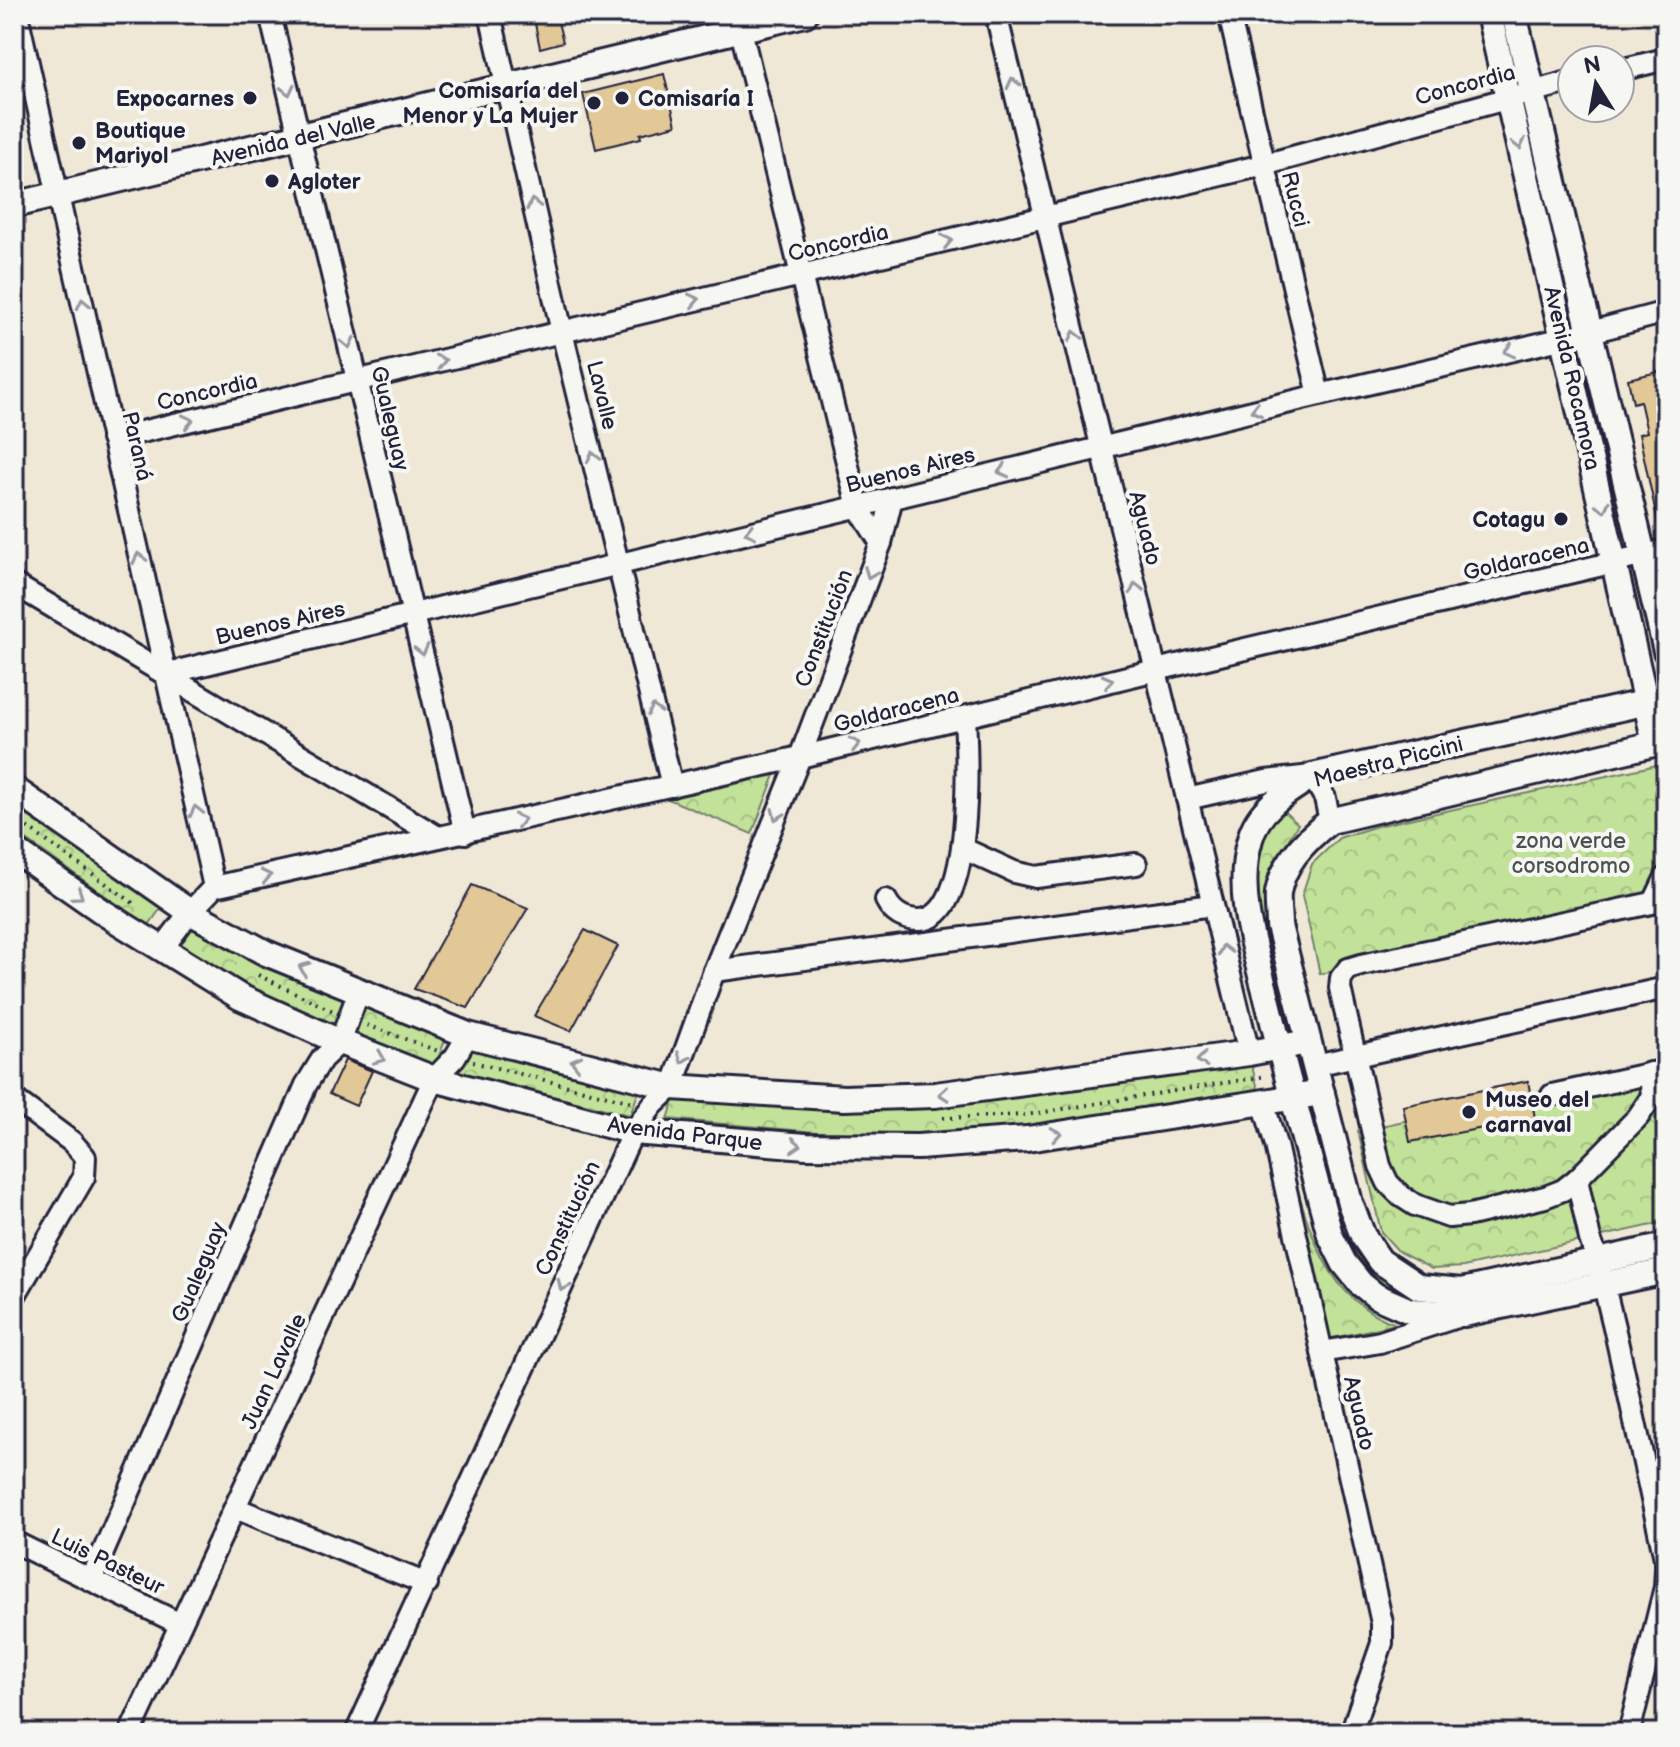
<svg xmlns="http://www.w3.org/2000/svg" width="1680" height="1747" font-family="'Balsamiq Sans',sans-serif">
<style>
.park{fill:url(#park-crowns);stroke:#72826a;stroke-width:2}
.building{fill:#e2c797;stroke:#22223b;stroke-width:2}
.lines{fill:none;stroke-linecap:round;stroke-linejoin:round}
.minor-casing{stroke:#22223b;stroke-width:26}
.major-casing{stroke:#22223b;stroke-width:30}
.path{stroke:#22223b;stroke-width:4;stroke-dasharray:2 6;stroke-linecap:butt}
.minor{stroke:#f6f6f2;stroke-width:20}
.major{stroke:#f6f6f2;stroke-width:24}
.oneway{stroke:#9797a0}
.poi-dot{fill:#22223b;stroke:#f6f6f2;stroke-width:3}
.labels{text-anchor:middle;stroke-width:8;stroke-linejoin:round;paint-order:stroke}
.street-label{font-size:22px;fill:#22223b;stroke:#f6f6f2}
.poi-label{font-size:22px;font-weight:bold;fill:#22223b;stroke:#f6f6f2;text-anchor:start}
.park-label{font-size:22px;fill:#4a5252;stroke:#f6f6f2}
</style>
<defs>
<pattern id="park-crowns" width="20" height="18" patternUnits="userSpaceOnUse" patternTransform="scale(2)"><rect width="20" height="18" fill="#c2e199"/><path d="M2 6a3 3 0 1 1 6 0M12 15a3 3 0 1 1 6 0" fill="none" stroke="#a6c185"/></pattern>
</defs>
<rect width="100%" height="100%" fill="#f0e8d7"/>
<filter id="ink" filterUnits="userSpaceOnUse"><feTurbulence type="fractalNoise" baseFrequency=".0125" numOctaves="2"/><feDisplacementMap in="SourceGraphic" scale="16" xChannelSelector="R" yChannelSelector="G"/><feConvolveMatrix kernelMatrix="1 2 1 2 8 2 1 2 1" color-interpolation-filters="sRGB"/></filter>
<g filter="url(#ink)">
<g class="park">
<polygon points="1666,763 1666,902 1320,974 1302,895 1312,864 1339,838 1377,826"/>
<polygon points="775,775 752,834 668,799"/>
<polygon points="14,802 161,908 148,926 14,831"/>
<path d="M1282 810 1298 824 1268 873 1269 912 1298 1021 1281 1024C1269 973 1239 890 1260 840 1265 830 1275 819 1282 810Z"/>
<polygon points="193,924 344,997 334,1029 258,991 178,945"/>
<polygon points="365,1007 447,1035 434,1069 352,1037"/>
<polygon points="472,1047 634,1088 639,1091 630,1115 456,1073"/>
<polygon points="1251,1063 1259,1093 1026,1131 850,1135 668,1119 676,1094 846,1106 1022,1097"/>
<polygon points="1666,1064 1666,1222 1463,1267 1432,1269 1399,1252 1381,1232 1358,1131"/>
<polygon points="1318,1112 1357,1236 1458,1298 1412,1305 1374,1281 1347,1241 1343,1229 1305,1114"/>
<path d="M1285 1143C1305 1212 1318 1298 1396 1324L1329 1339Z"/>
</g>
<g class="building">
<polygon points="533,14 556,14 563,42 540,48"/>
<polygon points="664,74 676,125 640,134 641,138 596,149 583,94"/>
<polygon points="1666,370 1666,527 1659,528 1639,434 1647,432 1640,401 1633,403 1628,379"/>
<polygon points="472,885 528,908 468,1008 414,989"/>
<polygon points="585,930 618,946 571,1031 534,1016"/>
<polygon points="345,1060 372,1071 356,1106 329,1094"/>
<polygon points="1528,1081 1535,1118 1410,1142 1403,1106"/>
</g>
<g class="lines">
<g class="minor-casing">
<g id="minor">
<polyline points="17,14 214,887"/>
<polyline points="270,14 465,833"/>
<polyline points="490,14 562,332 672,786"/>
<polyline points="737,14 858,507 881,543"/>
<polyline points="996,14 1249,1053"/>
<polyline points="1229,14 1319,395"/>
<polyline points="1620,70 1666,59"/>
<polyline points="112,439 1263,165 1572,81"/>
<polyline points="14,584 438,837"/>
<polyline points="165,674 1319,395 1591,332 1666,312"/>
<polyline points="1187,799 1266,781 1312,776 1325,798 1330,821"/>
<polyline points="962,848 1014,872 1036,877 1136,864"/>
<path d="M886 900C893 914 905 920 920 920 975 918 967 754 965 717"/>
<polyline points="1654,902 1666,877"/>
<polyline points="162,949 190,912 214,887 800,757 1156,670 1666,550"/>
<polyline points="714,971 1213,905"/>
<polyline points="1315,1065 1666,988"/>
<polyline points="1650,1073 1652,1096 1638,1117 1577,1179 1563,1190 1545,1197 1470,1215 1449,1217 1415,1205 1401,1196 1388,1183 1380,1166 1340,988 1341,978 1348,969 1361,965 1666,900"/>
<polyline points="1552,1095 1666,1070"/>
<polyline points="14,1099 72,1142 85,1157 84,1177 14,1297"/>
<polyline points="1263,1102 1276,1145 1382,1623 1382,1643 1351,1733"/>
<polyline points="1577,1179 1590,1239 1598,1261 1614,1327 1666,1563"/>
<polyline points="1322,1352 1380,1342 1457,1317"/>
<polyline points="235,1508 427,1584"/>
<polyline points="14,1542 180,1624"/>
<polyline points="91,1580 306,1085 322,1059 340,1042 359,991"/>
<polyline points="130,1733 434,1079 455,1057 468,1035"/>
<polyline points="356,1733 633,1132 653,1105 672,1087 714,971 800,757 881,543 892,498"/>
<polyline points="1629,1733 1665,1587 1666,1569"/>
</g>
</g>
<g class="major-casing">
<g id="major">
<polyline points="1489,14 1655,743"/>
<polyline points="1514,14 1666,651"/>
<polyline points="14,205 805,14"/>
<path d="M1666 698 1312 776C1287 792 1258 808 1250 839 1234 894 1256 953 1269 1006 1288 1083 1310 1159 1330 1235L1344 1263 1361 1284 1376 1296 1410 1311 1464 1314 1666 1271"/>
<path d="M1666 741 1330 821C1306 839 1283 862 1278 893 1277 903 1279 915 1279 926L1350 1203 1363 1236 1380 1261 1419 1287 1462 1291 1666 1246"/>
<polyline points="14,789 190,912 266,953 468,1035 672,1087 844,1098 935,1095 1249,1053 1308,1042"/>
<polyline points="14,850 106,914 240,997 340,1042 434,1079 633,1132 806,1146 918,1147 1027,1139 1322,1093"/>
</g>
</g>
<g class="path">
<polyline points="14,818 136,905"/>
<polyline points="258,975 333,1011"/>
<polyline points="367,1025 438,1051"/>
<polyline points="473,1062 631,1102"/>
<polyline points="943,1118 1026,1115 1267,1076"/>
</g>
<use href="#minor" class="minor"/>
<use href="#major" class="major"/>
</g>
<defs><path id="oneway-chevron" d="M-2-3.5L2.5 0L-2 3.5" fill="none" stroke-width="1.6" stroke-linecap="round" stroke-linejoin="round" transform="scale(2)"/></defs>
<g class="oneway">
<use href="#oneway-chevron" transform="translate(1013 83) rotate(-104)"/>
<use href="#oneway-chevron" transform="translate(288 90) rotate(77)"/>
<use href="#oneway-chevron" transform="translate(1519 144) rotate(77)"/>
<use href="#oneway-chevron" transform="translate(533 204) rotate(-103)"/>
<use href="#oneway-chevron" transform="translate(947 241) rotate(-13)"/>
<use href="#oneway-chevron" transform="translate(694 300) rotate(-13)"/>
<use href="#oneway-chevron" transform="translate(83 304) rotate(-102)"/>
<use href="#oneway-chevron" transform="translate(1075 336) rotate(-104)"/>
<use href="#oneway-chevron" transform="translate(348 343) rotate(77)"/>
<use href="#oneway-chevron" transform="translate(1509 351) rotate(167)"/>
<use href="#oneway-chevron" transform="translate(441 361) rotate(-13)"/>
<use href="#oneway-chevron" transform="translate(1256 410) rotate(166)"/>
<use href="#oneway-chevron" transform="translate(188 421) rotate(-13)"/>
<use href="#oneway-chevron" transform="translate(593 457) rotate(-104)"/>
<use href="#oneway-chevron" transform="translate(1003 471) rotate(166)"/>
<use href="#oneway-chevron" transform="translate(1603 507) rotate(77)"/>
<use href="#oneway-chevron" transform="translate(750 532) rotate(167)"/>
<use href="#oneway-chevron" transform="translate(139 558) rotate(-103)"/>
<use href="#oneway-chevron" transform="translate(870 573) rotate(111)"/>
<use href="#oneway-chevron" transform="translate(1136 588) rotate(-104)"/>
<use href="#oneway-chevron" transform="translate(422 650) rotate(77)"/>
<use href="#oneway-chevron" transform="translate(1108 681) rotate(-14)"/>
<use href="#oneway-chevron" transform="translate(654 710) rotate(-103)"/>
<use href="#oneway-chevron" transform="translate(855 744) rotate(-14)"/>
<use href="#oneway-chevron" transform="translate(196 811) rotate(-103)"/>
<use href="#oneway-chevron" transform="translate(777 815) rotate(112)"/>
<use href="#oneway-chevron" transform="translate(520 820) rotate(-13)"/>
<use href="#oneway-chevron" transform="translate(266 876) rotate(-12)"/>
<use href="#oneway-chevron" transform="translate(78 895) rotate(35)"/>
<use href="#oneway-chevron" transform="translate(1224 950) rotate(-104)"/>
<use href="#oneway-chevron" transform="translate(304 968) rotate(-158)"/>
<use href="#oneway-chevron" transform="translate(380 1058) rotate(22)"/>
<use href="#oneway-chevron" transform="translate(683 1058) rotate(110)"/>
<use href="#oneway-chevron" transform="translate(1202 1060) rotate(172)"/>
<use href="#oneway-chevron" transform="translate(576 1062) rotate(-166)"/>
<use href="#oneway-chevron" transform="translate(944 1094) rotate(175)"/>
<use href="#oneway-chevron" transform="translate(1056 1134) rotate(-9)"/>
<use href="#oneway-chevron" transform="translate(796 1145) rotate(4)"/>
<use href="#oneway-chevron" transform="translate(563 1286) rotate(115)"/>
</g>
</g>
<g class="poi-dot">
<circle cx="250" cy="98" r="8"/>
<circle cx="622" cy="98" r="8"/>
<circle cx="594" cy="103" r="8"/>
<circle cx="79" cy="143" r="8"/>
<circle cx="272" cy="181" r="8"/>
<circle cx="1561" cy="519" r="8"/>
<circle cx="1469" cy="1112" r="8"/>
</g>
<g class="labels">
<g class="street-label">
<text transform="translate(1465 84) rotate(-15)" y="8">Concordia</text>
<text transform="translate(293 139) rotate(-13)" y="8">Avenida del Valle</text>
<text transform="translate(1296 199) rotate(76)" y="8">Rucci</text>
<text transform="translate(838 242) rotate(-13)" y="8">Concordia</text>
<text transform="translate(1573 378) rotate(77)" y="8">Avenida Rocamora</text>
<text transform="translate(207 391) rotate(-13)" y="8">Concordia</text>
<text transform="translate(603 395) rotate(76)" y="8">Lavalle</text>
<text transform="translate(391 418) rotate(77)" y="8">Gualeguay</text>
<text transform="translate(138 446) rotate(77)" y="8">Paraná</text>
<text transform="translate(910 469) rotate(-14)" y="8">Buenos Aires</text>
<text transform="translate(1146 528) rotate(76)" y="8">Aguado</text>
<text transform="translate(1526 558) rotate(-13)" y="8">Goldaracena</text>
<text transform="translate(280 622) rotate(-13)" y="8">Buenos Aires</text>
<text transform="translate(823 628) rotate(-69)" y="8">Constitución</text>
<text transform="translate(896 709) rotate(-14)" y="8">Goldaracena</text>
<text transform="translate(1388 761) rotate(-14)" y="8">Maestra Piccini</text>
<text transform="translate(685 1133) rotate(7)" y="8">Avenida Parque</text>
<text transform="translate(567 1218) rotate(-65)" y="8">Constitución</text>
<text transform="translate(198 1272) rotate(-67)" y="8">Gualeguay</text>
<text transform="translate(273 1371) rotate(-65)" y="8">Juan Lavalle</text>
<text transform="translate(1360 1413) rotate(77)" y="8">Aguado</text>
<text transform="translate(108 1561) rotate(26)" y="8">Luis Pasteur</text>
</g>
<g class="poi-label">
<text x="578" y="98" text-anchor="end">Comisaría del<tspan x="578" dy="25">Menor y La Mujer</tspan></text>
<text x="234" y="106" text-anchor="end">Expocarnes</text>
<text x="638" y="106">Comisaría I</text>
<text x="95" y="138">Boutique<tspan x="95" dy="25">Mariyol</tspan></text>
<text x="288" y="189">Agloter</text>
<text x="1545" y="527" text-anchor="end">Cotagu</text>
<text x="1485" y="1107">Museo del<tspan x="1485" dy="25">carnaval</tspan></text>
</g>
<g class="park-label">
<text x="1571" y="848">zona verde<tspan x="1571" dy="25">corsodromo</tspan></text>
</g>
</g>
<rect width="1680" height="1747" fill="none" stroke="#f6f6f2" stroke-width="48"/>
<rect x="24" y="24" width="1632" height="1699" fill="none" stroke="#22223b" stroke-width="3" filter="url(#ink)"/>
<g transform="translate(1596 84) rotate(349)"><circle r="38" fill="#f6f6f2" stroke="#a1a1a9" stroke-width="2"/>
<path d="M0-6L14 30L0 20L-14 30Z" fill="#22223b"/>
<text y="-12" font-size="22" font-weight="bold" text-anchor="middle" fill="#22223b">N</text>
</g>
</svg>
